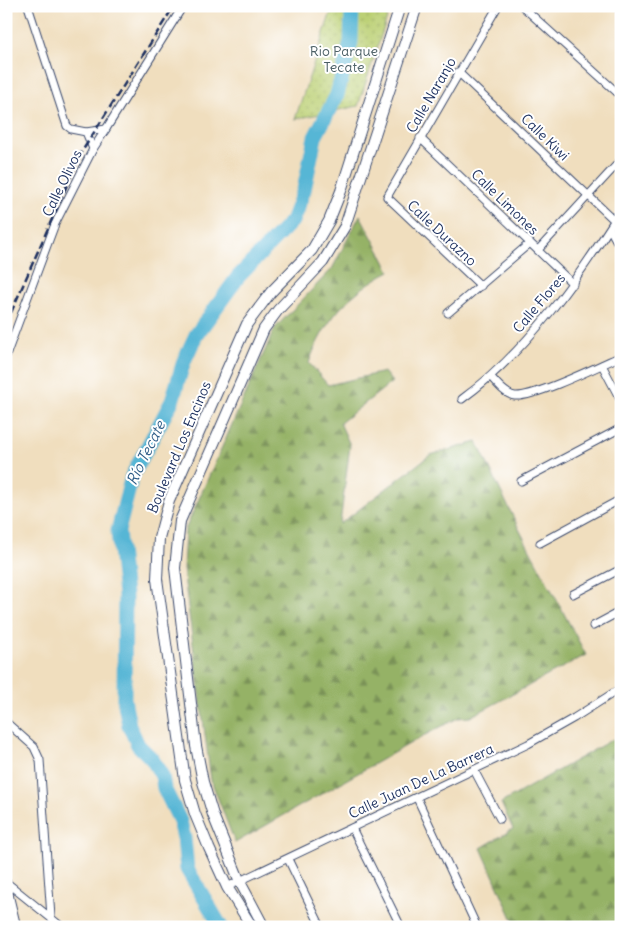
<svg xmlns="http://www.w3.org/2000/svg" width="627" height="933" font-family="Delius,sans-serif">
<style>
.grass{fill:url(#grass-dots);stroke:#6c8069}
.forest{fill:url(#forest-firs);stroke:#587062}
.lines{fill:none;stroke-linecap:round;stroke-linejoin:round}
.river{stroke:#57b6d5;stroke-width:15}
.minor-casing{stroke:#3b496c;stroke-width:9}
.tertiary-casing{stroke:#3b496c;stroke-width:11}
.secondary-casing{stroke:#3b496c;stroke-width:12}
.minor{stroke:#fff;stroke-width:7}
.tertiary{stroke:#fff;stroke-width:9}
.secondary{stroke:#fff;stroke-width:10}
.rail{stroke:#1b2f5e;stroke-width:2.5;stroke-dasharray:8 4;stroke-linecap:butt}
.labels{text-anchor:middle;stroke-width:4;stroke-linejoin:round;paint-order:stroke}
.park-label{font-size:14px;fill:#4b5f65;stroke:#fff}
.street-label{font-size:14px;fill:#1b2f5e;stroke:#fff}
.water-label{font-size:15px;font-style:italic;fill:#305e88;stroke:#fff}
</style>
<defs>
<pattern id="grass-dots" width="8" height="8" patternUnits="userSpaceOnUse" patternTransform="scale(1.25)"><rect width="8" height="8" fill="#bcd074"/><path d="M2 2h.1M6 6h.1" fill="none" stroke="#a1b367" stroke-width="1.8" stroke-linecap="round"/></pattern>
<pattern id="forest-firs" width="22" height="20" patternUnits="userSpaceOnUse" patternTransform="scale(1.25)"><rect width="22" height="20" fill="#95b266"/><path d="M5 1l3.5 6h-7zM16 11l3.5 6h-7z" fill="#799157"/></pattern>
</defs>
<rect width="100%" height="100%" fill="#fff"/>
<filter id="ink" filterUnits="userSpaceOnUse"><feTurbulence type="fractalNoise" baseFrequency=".02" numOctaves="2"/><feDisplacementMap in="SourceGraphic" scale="10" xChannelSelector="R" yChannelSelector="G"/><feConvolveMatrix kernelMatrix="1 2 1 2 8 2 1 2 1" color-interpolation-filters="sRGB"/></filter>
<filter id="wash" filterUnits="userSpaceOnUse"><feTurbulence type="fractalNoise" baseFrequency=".0096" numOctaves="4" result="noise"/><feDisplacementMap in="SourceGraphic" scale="20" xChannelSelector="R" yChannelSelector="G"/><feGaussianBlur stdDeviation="1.12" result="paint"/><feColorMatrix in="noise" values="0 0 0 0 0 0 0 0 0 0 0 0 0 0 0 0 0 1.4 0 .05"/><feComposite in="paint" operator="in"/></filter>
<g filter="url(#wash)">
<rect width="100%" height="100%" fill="#f0debe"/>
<polygon class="grass" points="333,6 391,6 358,106 295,119"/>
<g class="forest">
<path d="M360 215 390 271C351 291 323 321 309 363L328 385 384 372 392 382 340 423 350 445 340 524 430 455 477 442 520 531 586 655 470 717 458 718 425 735 235 843 211 780 183 569 185 530 275 328 332 269Z"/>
<polygon points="613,739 621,749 621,927 516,927 481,848 513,829 501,803"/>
</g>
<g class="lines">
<polyline class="river" points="221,927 187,869 184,838 180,821 164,788 162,776 152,759 138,745 129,725 124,699 125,595 118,531 132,476 172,401 184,361 196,335 238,277 292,221 304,190 315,137 337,95 351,42 352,6"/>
</g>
</g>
<g filter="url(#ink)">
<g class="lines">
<g class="minor-casing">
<g id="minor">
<polyline points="522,6 621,96"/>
<polyline points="617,6 621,12"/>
<polyline points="458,72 614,220"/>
<polyline points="86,132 106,129 183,6"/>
<polyline points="420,138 573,284"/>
<polyline points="93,149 106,129"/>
<polyline points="610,229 621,249"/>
<polyline points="538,250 621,160"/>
<polyline points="481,286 387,197 498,6"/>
<polyline points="448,313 530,243"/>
<polyline points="6,356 55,224 93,149 86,132 71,129 67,126 28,6"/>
<polyline points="602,365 621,401"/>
<path d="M491 377C497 384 506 395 515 396 534 398 601 365 621 356"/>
<path d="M462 399C527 352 579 277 621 210"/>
<polyline points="521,481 621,428"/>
<polyline points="540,543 621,499"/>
<polyline points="573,594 621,569"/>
<polyline points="593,626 621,611"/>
<polyline points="6,722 34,747 40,760 51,917"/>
<polyline points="474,770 500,819"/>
<polyline points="417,798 477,927"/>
<polyline points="352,828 401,927"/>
<polyline points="288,859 321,927"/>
<polyline points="6,882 62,927"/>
<polyline points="227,887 528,744 574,718 621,688"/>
</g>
</g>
<g class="tertiary-casing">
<polyline id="tertiary" points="6,886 16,927"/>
</g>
<g class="secondary-casing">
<g id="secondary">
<polyline points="252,927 227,887 209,848 195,814 185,780 157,579 159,538 169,501 247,324 271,292 312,250 329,221 341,191 400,6"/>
<polyline points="264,927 240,882 213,815 203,782 196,746 175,568 180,521 264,329 278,310 323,262 345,226 417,6"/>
</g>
</g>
<use href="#minor" class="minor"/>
<use href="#tertiary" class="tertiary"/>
<use href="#secondary" class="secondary"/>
<polyline class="rail" points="6,324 81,153 174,6"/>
</g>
</g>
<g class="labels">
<g class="park-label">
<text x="344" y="56">Rio Parque<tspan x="344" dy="16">Tecate</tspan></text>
</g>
<g class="street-label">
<text transform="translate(431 95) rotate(-60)" y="5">Calle Naranjo</text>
<text transform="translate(545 137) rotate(44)" y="5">Calle Kiwi</text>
<text transform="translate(62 183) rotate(-64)" y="5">Calle Olivos</text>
<text transform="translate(505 202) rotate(44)" y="5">Calle Limones</text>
<text transform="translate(442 233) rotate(43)" y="5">Calle Durazno</text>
<text transform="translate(539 303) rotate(-50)" y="5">Calle Flores</text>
<text transform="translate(179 447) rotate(-67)" y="5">Boulevard Los Encinos</text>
<text transform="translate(421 781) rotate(-25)" y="5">Calle Juan De La Barrera</text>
</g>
<g class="water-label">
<text transform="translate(146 453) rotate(-64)" y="5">Río Tecate</text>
</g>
</g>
<rect width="627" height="933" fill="none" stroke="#fff" stroke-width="25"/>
</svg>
